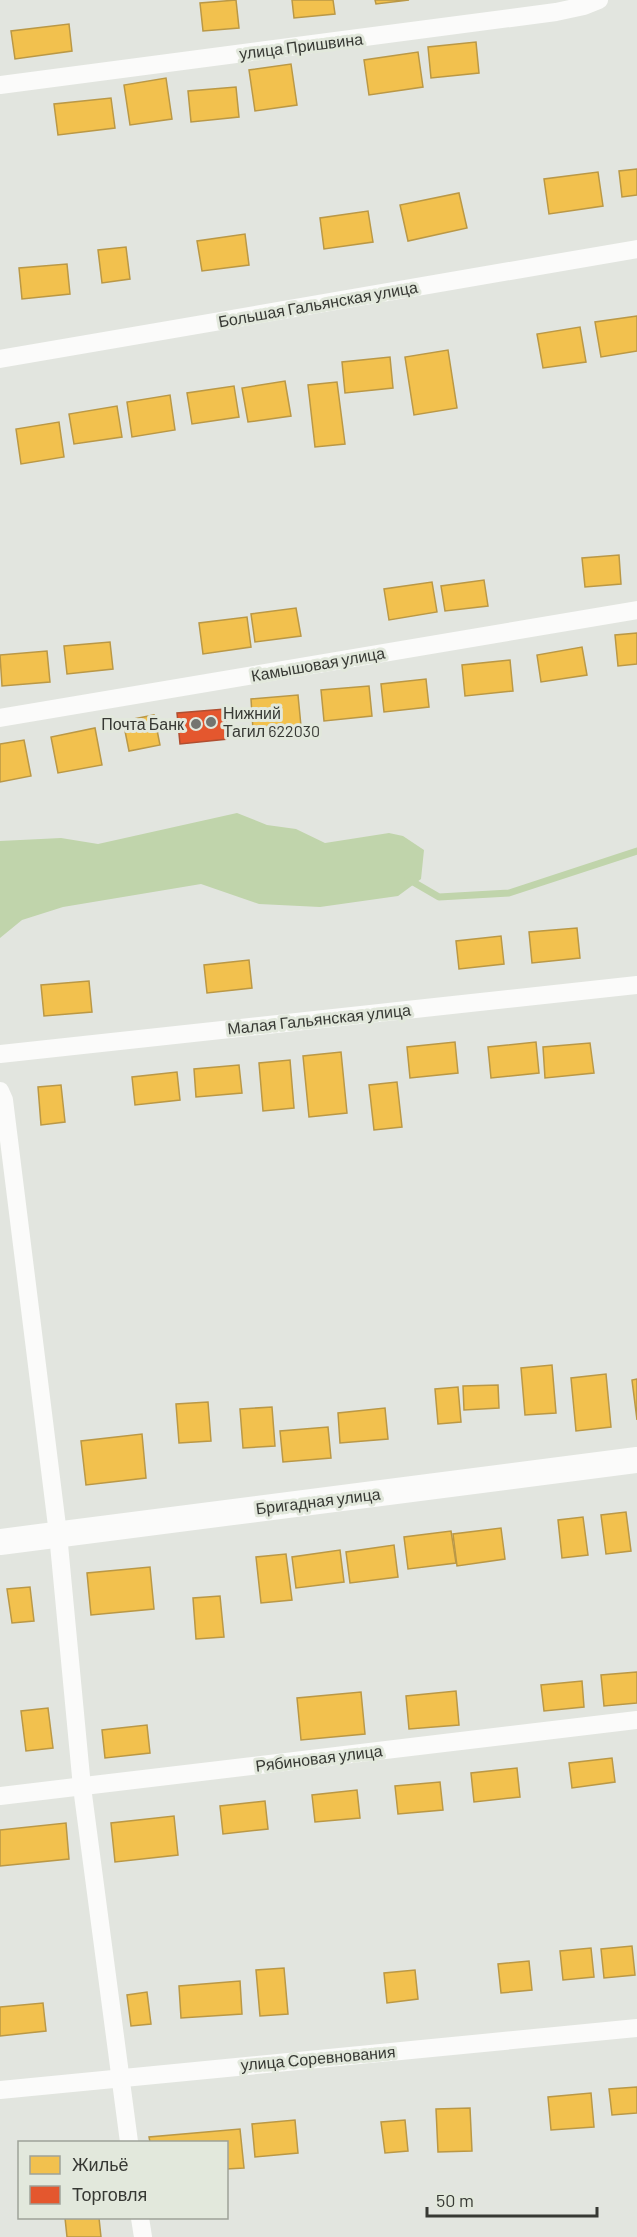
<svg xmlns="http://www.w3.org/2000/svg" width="637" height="2237" font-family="Barlow,sans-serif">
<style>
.water{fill:#c0d4ab}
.homes{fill:#f2c14e;stroke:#ba9846;stroke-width:1.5}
.shops{fill:#e4572e;stroke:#b04e30;stroke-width:1.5}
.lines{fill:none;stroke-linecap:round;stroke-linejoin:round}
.stream{stroke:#c0d4ab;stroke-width:7}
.street{stroke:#fbfbfa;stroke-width:18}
.secondary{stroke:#fbfbfa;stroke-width:26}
.poi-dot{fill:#737570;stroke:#e2e8dc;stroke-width:2}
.labels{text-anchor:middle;stroke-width:6;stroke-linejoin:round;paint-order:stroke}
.street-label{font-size:16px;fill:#373934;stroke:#e2e8dc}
.poi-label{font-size:16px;fill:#373934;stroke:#e2e8dc;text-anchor:start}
</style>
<rect width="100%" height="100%" fill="#e2e5df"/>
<polygon class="water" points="237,813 267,825 296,829 325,843 389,833 403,836 424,850 421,879 398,896 320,907 259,904 201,884 63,907 22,920 0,938 0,841 61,838 98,844"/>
<g class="homes">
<polygon points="236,0 239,28 203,31 200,3"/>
<polygon points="292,0 333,0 335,14 294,18"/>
<polygon points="375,0 409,0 376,4"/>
<polygon points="69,24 72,51 15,59 11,31"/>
<polygon points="476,42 479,73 431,78 428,47"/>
<polygon points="418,52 423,87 369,95 364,60"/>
<polygon points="291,64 297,105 255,111 249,70"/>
<polygon points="166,78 172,119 130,125 124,85"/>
<polygon points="236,87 239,117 191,122 188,91"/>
<polygon points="111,98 115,128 58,135 54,104"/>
<polygon points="637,169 637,195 622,197 619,171"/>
<polygon points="598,172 603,206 549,214 544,179"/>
<polygon points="459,193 467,228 408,241 400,205"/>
<polygon points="368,211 373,242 324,249 320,218"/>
<polygon points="245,234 249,265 202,271 197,241"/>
<polygon points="126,247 130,279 102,283 98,250"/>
<polygon points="67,264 70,294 22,299 19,268"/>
<polygon points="637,316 637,351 601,357 595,322"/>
<polygon points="580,327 586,362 543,368 537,334"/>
<polygon points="448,350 457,408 414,415 405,357"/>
<polygon points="390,357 393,388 345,393 342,362"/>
<polygon points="285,381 291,416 248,422 242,388"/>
<polygon points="337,382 345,444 315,447 308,385"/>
<polygon points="234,386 239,417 192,424 187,393"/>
<polygon points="170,395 175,430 132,437 127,402"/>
<polygon points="117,406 122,437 74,444 69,414"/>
<polygon points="59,422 64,457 21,464 16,429"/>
<polygon points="619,555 621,584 585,587 582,558"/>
<polygon points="484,580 488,606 445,611 441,586"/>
<polygon points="432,582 437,612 389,620 384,589"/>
<polygon points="296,608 301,636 255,642 251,614"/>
<polygon points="247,617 251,647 203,654 199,623"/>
<polygon points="637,633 637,664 618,666 615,635"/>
<polygon points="110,642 113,669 67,674 64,646"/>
<polygon points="582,647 587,675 541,682 537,655"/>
<polygon points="47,651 50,682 2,686 0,655"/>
<polygon points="510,660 513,691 465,696 462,665"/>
<polygon points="426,679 429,707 384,712 381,684"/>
<polygon points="369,686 372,716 324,721 321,690"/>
<polygon points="298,695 301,726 253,730 251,699"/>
<polygon points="154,715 160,745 129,751 123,721"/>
<polygon points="95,728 102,765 58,773 51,737"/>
<polygon points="24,740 31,776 0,782 0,744"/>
<polygon points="577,928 580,958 532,963 529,932"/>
<polygon points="501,936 504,964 459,969 456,941"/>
<polygon points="249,960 252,988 207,993 204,965"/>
<polygon points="89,981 92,1012 44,1016 41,985"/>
<polygon points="455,1042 458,1073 410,1078 407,1047"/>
<polygon points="536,1042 539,1073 491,1078 488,1047"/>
<polygon points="590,1043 594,1073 545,1078 543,1047"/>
<polygon points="341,1052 347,1113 309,1117 303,1056"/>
<polygon points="290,1060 294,1108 263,1111 259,1063"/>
<polygon points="239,1065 242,1093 196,1097 194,1069"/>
<polygon points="177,1072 180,1100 135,1105 132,1077"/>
<polygon points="397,1082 402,1127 374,1130 369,1085"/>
<polygon points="61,1085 65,1122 41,1125 38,1087"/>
<polygon points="552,1365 556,1413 525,1415 521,1368"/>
<polygon points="606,1374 611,1427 576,1431 571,1378"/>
<polygon points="637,1379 637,1420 632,1380"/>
<polygon points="498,1385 499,1408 464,1410 463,1386"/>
<polygon points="458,1387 461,1422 438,1424 435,1389"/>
<polygon points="208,1402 211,1441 179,1443 176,1404"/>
<polygon points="272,1407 275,1446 243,1448 240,1409"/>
<polygon points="385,1408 388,1439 340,1443 338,1413"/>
<polygon points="328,1427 331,1458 283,1462 280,1431"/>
<polygon points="142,1434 146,1478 86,1485 81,1441"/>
<polygon points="626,1512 631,1551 606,1554 601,1515"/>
<polygon points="583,1517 588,1555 562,1558 558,1520"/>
<polygon points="501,1528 505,1559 457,1566 453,1534"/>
<polygon points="451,1531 456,1563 408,1569 404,1537"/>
<polygon points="394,1545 398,1577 350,1583 346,1552"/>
<polygon points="340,1550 344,1582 296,1588 292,1557"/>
<polygon points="286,1554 292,1600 261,1603 256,1557"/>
<polygon points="150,1567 154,1609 91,1615 87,1573"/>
<polygon points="30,1587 34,1621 12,1623 7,1589"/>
<polygon points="220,1596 224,1637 196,1639 193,1598"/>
<polygon points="637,1672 637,1703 604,1706 601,1675"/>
<polygon points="582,1681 584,1707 544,1711 541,1685"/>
<polygon points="456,1691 459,1725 409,1729 406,1696"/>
<polygon points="361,1692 365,1734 301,1740 297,1698"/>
<polygon points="48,1708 53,1748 26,1751 21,1711"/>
<polygon points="147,1725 150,1753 105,1758 102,1730"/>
<polygon points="612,1758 615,1782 572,1788 569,1763"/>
<polygon points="517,1768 520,1797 474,1802 471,1773"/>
<polygon points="440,1782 443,1810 398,1814 395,1786"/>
<polygon points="357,1790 360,1818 315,1822 312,1795"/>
<polygon points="265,1801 268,1829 223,1834 220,1806"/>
<polygon points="174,1816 178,1855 115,1862 111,1823"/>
<polygon points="66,1823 69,1859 0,1866 0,1830"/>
<polygon points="632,1946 635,1975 604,1978 601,1949"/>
<polygon points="591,1948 594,1977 563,1980 560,1951"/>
<polygon points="529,1961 532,1990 501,1993 498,1964"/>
<polygon points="284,1968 288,2014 260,2016 256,1970"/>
<polygon points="415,1970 418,1999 387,2003 384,1973"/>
<polygon points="240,1981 242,2014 181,2018 179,1986"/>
<polygon points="147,1992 151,2024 131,2026 127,1995"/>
<polygon points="43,2003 46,2031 0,2036 0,2007"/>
<polygon points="637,2087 637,2113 612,2115 609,2089"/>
<polygon points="591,2093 594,2127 551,2130 548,2097"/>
<polygon points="470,2108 472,2151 438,2152 436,2109"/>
<polygon points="295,2120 298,2153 255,2157 252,2124"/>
<polygon points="405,2120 408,2151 385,2153 381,2122"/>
<polygon points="240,2129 244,2168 226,2169 226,2142 150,2142 149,2137"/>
<polygon points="65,2218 99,2218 101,2237 67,2237"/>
</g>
<polygon class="shops" points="225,709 228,739 180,744 177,713"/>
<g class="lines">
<polyline class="stream" points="408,879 439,897 509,893 637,851"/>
<g class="street">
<polyline points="0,85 556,12 584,6 599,0"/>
<polyline points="0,359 637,249"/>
<polyline points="0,718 637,610"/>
<polyline points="0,1054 637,985"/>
<polyline points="0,1091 4,1100 58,1534 82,1787 129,2142"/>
<polyline points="0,1796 637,1720"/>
<polyline points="0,2090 637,2028"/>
<polyline points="140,2218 143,2237"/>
</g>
<polyline class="secondary" points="0,1542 637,1460"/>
</g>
<g class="poi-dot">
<circle cx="211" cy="722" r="6"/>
<circle cx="196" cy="724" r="6"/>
</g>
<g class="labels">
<g class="street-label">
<text transform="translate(301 46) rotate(-7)" y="6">улица Пришвина</text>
<text transform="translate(318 304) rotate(-10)" y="6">Большая Гальянская улица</text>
<text transform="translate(318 664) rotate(-10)" y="6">Камышовая улица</text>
<text transform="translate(319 1019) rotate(-6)" y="6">Малая Гальянская улица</text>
<text transform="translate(318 1501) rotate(-7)" y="6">Бригадная улица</text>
<text transform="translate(319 1758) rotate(-7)" y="6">Рябиновая улица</text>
<text transform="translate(318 2058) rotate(-5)" y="6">улица Соревнования</text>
</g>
<g class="poi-label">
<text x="223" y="719">Нижний<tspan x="223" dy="18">Тагил 622030</tspan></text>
<text x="184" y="730" text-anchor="end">Почта Банк</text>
</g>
</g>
<rect x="18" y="2141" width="210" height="78" fill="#e2e8dc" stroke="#9ea299" stroke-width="1.5"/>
<rect x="30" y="2156" width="30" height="18" fill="#f2c14e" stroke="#9ea299" stroke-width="1.5"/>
<text x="72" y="2171" font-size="18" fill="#373934">Жильё</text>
<rect x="30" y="2186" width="30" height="18" fill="#e4572e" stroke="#9ea299" stroke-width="1.5"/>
<text x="72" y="2201" font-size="18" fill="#373934">Торговля</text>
<path d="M427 2207v9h170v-9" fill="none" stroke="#373934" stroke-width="3"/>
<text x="436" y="2207" font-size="18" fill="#373934" stroke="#e2e8dc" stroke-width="4.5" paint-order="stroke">50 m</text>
</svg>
